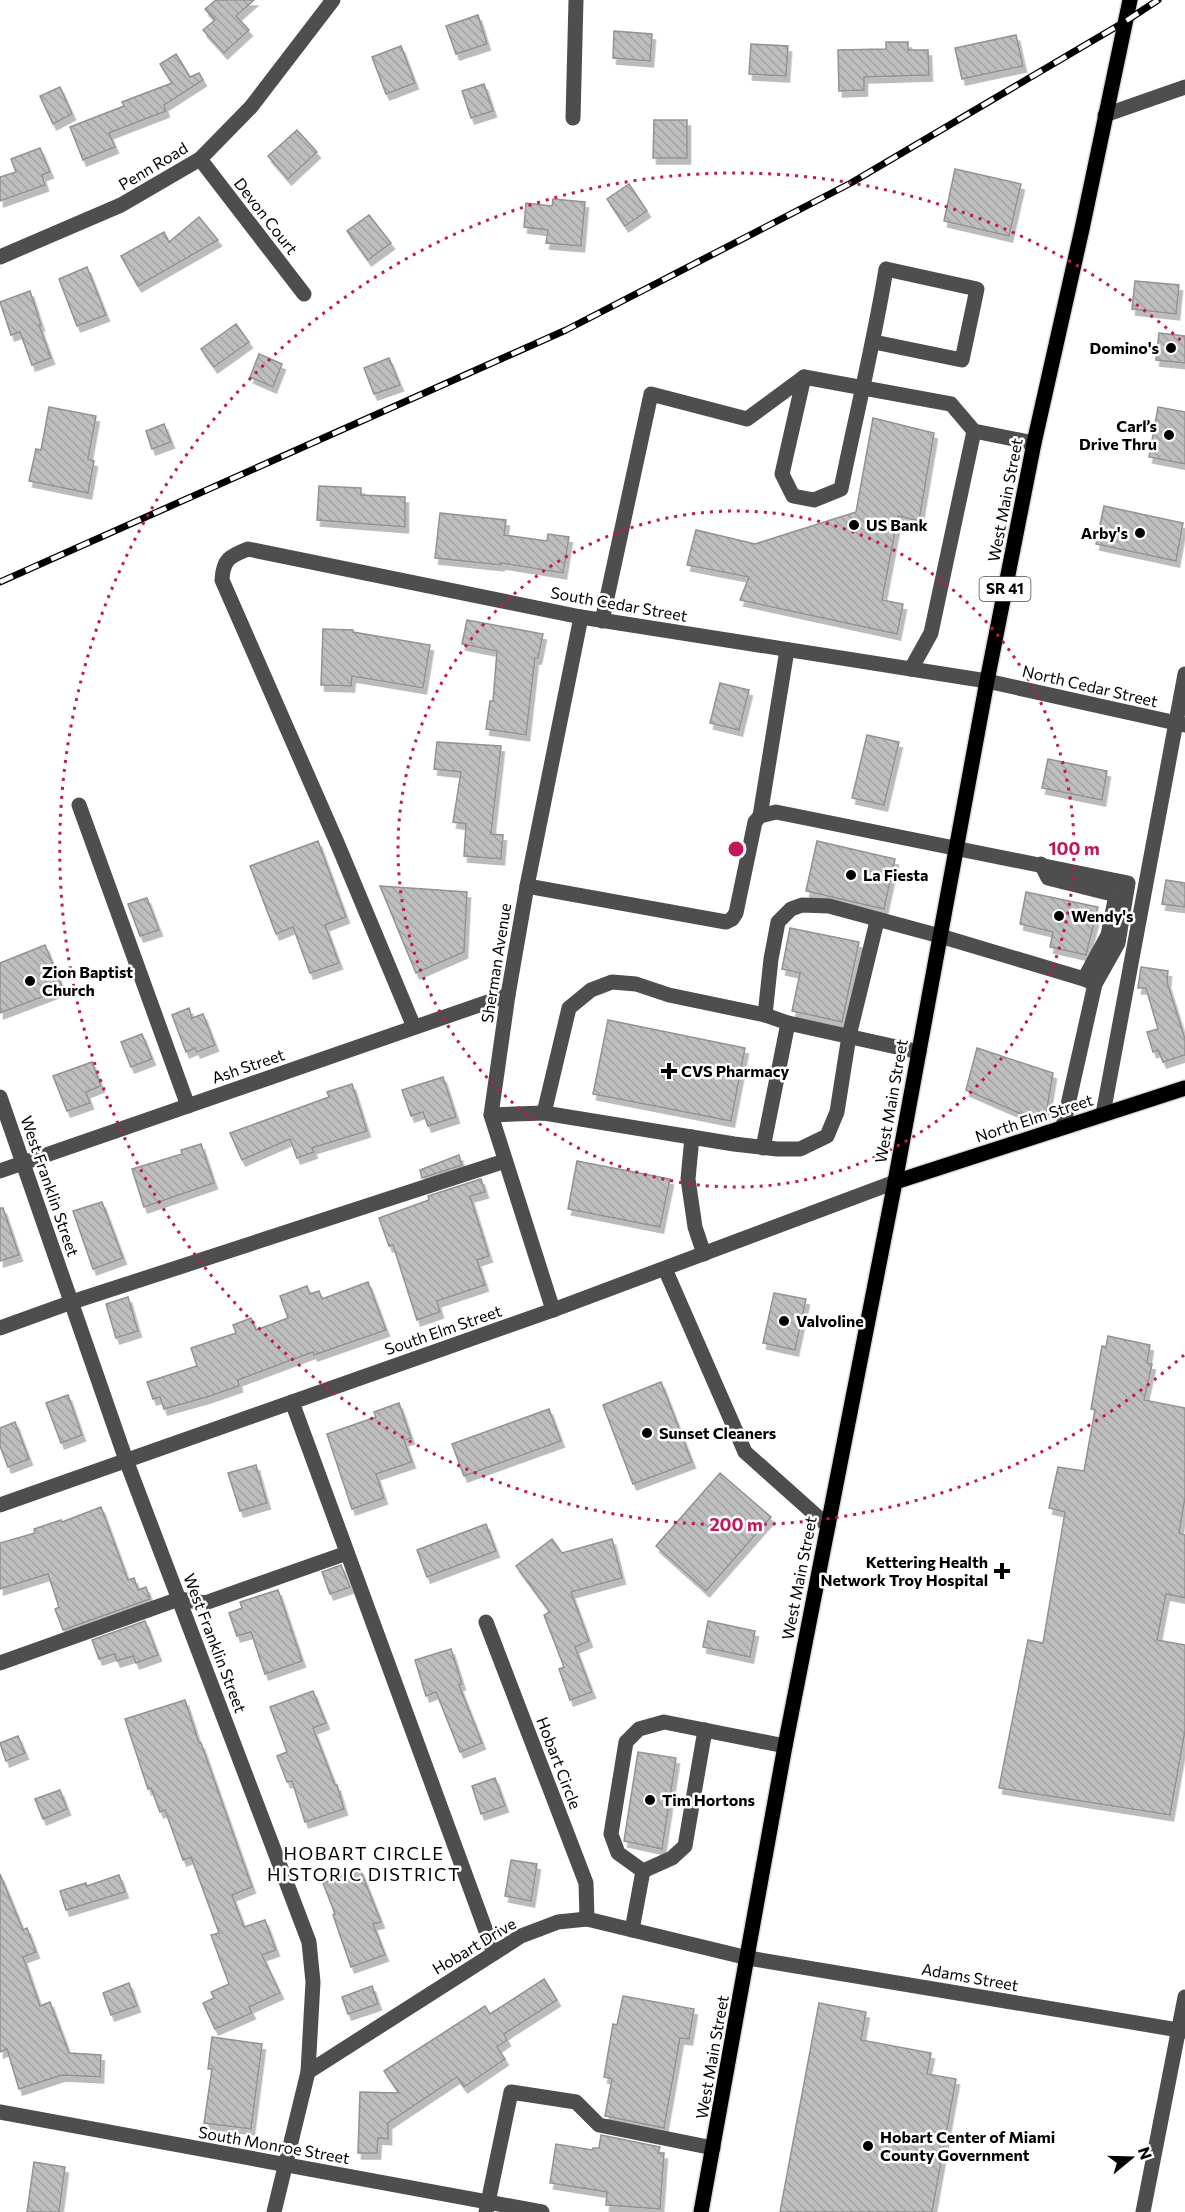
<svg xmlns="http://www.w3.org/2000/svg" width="1185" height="2212" font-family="Commissioner,sans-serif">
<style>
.building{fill:url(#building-back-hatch);stroke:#929292;stroke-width:1.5;filter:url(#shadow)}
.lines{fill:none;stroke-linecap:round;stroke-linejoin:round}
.major-casing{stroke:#dbdbdb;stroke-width:18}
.minor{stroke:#4e4e4e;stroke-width:15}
.major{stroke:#000;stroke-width:15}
.rail-casing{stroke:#000;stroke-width:7}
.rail{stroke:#fff;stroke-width:4.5;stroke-dasharray:14;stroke-linecap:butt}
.ring{fill:none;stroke:#c2185b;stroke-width:3;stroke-dasharray:3 6}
.poi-dot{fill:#000;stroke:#fff;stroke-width:2}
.labels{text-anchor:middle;stroke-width:5;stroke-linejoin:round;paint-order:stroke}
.shield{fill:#fff;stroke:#4c4c4c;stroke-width:1.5}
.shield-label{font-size:15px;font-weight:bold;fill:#000}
.street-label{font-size:16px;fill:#000;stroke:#fff}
.poi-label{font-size:16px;font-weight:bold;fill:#000;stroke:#fff;text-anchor:start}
.neighbourhood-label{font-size:18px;letter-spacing:1.5px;fill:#000;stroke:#fff}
.centre{fill:#c2185b;stroke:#fff;stroke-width:3}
.ring-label{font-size:18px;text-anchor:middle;font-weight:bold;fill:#c2185b;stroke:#fff;stroke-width:5;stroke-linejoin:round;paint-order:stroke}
</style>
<defs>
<pattern id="building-back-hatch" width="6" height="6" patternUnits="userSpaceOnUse" patternTransform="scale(1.5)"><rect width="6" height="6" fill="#bebebe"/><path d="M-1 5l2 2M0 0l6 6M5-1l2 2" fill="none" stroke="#a2a2a2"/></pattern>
<filter id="shadow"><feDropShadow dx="3.5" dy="6" stdDeviation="0" flood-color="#0004"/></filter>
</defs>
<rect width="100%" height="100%" fill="#fff"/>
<g class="building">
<polygon points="216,0 254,0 236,16 249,30 224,53 203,30 215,20 205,9"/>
<polygon points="478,15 487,44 456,54 446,26"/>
<polygon points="614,31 652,34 650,61 613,58"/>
<polygon points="1016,35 1023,66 962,79 955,48"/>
<polygon points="886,42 908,42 908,50 928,50 929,75 864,77 864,90 839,91 838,50 886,49"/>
<polygon points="751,44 788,46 786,76 749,74"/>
<polygon points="401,46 415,83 386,94 372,57"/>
<polygon points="176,54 190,77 199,73 203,80 164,105 166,111 109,133 115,147 83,160 70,127 124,106 122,102 172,83 160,64"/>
<polygon points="484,84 493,111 471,118 462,91"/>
<polygon points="60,87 72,114 53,124 40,96"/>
<polygon points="654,120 687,120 687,158 653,158"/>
<polygon points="297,130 317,152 288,179 268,156"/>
<polygon points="40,148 50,172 42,175 45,185 0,201 0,177 16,172 11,159"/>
<polygon points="955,169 1021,184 1009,236 944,221"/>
<polygon points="629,184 647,211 625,226 607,199"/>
<polygon points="553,199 585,202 581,246 546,243 548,230 524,227 526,203 552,206"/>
<polygon points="369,215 391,243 368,260 347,231"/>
<polygon points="199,217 218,240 138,286 121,256 164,232 169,242"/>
<polygon points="87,267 106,315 77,326 59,279"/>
<polygon points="1135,281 1179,285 1176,314 1132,309"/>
<polygon points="30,291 41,325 39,325 51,358 32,365 20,332 11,335 0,302"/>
<polygon points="236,324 249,342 214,367 201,349"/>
<polygon points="1159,333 1185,336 1185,363 1156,360"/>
<polygon points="259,354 282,364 273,387 250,377"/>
<polygon points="389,358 400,385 374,394 364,368"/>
<polygon points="49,407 96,416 88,459 94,461 88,493 29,481 36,449 41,450"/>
<polygon points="1158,407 1185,412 1185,464 1149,457"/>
<polygon points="873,418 934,433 919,521 898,516 882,600 903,604 897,634 740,600 749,577 687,565 696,530 755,544 856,512"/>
<polygon points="164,424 171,442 152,449 146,431"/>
<polygon points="319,486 361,488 361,495 405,497 405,527 317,520"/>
<polygon points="1104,506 1183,523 1176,561 1096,544"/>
<polygon points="440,513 506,520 504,535 547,541 548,534 569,537 563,573 501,563 501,565 435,558"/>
<polygon points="467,620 543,634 538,658 535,658 526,735 486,729 490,701 493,701 497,651 462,644"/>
<polygon points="323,629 353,630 353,632 430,645 423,688 352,676 351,686 321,685"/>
<polygon points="720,683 749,690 739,730 710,723"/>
<polygon points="867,735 899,742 884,805 852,798"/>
<polygon points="437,742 501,746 491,834 503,835 501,859 464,856 466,824 453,822 461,772 434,769"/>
<polygon points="1048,759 1107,771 1102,800 1042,788"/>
<polygon points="318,841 346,917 325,925 339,963 310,973 293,927 276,934 250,866"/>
<polygon points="817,841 895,859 884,909 806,891"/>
<polygon points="1166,880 1185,883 1185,907 1162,904"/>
<polygon points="380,886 467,892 464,952 416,973"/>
<polygon points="1026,892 1098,907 1086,955 1050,947 1053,932 1020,924"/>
<polygon points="147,898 159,930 140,936 128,904"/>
<polygon points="790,928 859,942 842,1022 792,1011 800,973 782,969"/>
<polygon points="45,945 63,989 0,1013 0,963"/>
<polygon points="1141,967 1168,971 1167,982 1185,1039 1185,1055 1163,1062 1158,1050 1153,1052 1147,1032 1158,1029 1146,988 1138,988"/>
<polygon points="189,1008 192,1018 203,1014 215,1045 197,1052 195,1048 186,1052 172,1015"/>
<polygon points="608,1020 745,1048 731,1121 593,1094"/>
<polygon points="142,1034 152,1059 131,1067 121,1042"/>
<polygon points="977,1048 1053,1073 1046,1115 1028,1117 966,1090"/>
<polygon points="92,1062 101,1086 86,1092 90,1103 67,1111 53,1076"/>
<polygon points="443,1077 456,1117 428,1126 423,1112 411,1116 402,1090"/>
<polygon points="352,1084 367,1131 312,1148 314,1152 297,1158 290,1139 242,1160 230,1133 329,1097 327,1092"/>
<polygon points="201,1144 214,1183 144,1207 132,1169 182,1154 181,1150"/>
<polygon points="459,1155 462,1165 422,1178 420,1170"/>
<polygon points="577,1161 670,1179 660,1227 568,1209"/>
<polygon points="481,1179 485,1192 470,1196 489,1256 477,1260 485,1285 437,1301 440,1312 417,1320 393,1245 389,1246 379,1218 429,1200 428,1196"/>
<polygon points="102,1202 123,1258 93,1269 73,1211"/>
<polygon points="0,1208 3,1208 19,1255 0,1261"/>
<polygon points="368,1282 386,1330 314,1355 313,1352 238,1380 239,1386 207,1397 164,1409 160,1397 153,1399 147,1382 197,1366 191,1348 236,1333 233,1325 251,1318 256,1330 288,1318 280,1296 307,1286 310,1294 319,1291 322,1299"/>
<polygon points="774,1293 806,1299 795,1350 763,1343"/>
<polygon points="128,1297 138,1331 116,1338 106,1304"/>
<polygon points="1108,1336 1150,1345 1147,1363 1152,1364 1144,1400 1185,1408 1185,1498 1179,1533 1185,1535 1185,1598 1166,1594 1157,1640 1185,1645 1185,1731 1170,1815 999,1788 1028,1640 1043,1643 1065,1512 1049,1508 1058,1467 1084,1471 1095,1410 1091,1409 1102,1346 1106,1347"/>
<polygon points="661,1382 692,1462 633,1484 603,1405"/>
<polygon points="68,1395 82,1435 61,1443 46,1403"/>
<polygon points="399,1403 411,1438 404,1440 412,1462 376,1474 384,1498 352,1509 327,1434 376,1417 374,1412"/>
<polygon points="549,1409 561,1441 464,1476 452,1444"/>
<polygon points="15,1422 29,1459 8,1467 0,1446 0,1428"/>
<polygon points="256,1465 267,1503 240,1511 228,1473"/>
<polygon points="720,1473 771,1517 706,1591 656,1546"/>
<polygon points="101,1507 128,1580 134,1578 138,1590 146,1587 150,1599 63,1630 55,1609 59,1607 48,1574 0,1589 0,1543 35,1533 34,1529 61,1520 62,1522"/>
<polygon points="486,1524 496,1551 427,1577 417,1550"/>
<polygon points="552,1539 562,1553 612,1539 622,1578 571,1592 589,1641 575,1647 592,1692 570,1700 559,1669 564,1667 544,1615 550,1612 516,1566"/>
<polygon points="341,1565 350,1587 330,1594 322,1572"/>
<polygon points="278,1590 302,1661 265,1674 251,1632 237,1636 229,1613 242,1608 240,1602"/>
<polygon points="145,1621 158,1655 136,1663 133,1656 117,1661 114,1654 99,1659 92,1640"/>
<polygon points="708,1621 755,1631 750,1657 703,1647"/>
<polygon points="451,1649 462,1684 459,1685 482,1743 460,1752 436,1692 426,1696 415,1660"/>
<polygon points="313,1691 326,1723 313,1728 335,1785 337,1785 344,1809 305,1822 292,1781 287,1782 277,1756 287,1752 270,1707"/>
<polygon points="185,1700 199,1743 201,1743 252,1887 232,1895 244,1927 265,1920 276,1950 262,1955 280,1993 249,2007 252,2013 215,2029 203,2003 214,1998 211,1992 229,1984 211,1935 219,1933 191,1857 183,1860 165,1810 160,1812 151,1788 148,1789 125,1719"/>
<polygon points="18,1736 25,1753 6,1761 0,1743"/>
<polygon points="638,1752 676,1758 662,1849 624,1841"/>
<polygon points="495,1778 505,1806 481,1814 472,1786"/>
<polygon points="60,1790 67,1809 43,1819 35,1799"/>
<polygon points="511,1860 537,1864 531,1901 505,1896"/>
<polygon points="360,1869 381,1922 373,1924 385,1955 351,1967 333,1915 335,1914 323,1883"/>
<polygon points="0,1874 23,1930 27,1928 36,1952 23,1957 40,2006 50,2002 69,2053 101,2055 100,2077 62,2075 19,2089 7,2049 0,2052"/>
<polygon points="119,1875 125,1892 66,1910 60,1891 86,1883 87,1886"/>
<polygon points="544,1979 557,2000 504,2034 507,2040 497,2047 505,2059 464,2087 457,2077 388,2123 388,2139 378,2138 377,2153 358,2153 360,2092 399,2093 384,2071 485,2006 490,2014"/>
<polygon points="129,1983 137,2006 111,2015 103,1993"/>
<polygon points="372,1986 378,2004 348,2014 342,1997"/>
<polygon points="623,1996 694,2009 689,2039 680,2038 664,2128 605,2116 612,2079 604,2077 613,2024 617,2025"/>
<polygon points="819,2003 866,2012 861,2040 931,2053 927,2074 956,2079 932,2212 780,2212"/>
<polygon points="212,2037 262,2044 251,2129 204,2123 212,2069 208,2069"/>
<polygon points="601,2135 660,2147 658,2153 664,2153 660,2209 606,2205 607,2192 550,2183 556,2144 592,2150 593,2148 599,2148"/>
<polygon points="34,2162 65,2167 59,2212 27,2212"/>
</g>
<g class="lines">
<g class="major-casing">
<g id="major">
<polyline points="895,1182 1185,1088"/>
<polyline points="701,2212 785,1746 895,1182 987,681 1034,443 1082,229 1130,0"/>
</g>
</g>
<g class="minor">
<polyline points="1105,115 1185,87"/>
<polyline points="573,118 576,0"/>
<polyline points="200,159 304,294"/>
<polyline points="0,257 121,205 200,159 251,107 333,0"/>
<path d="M804 377 782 474 793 496 814 500 841 489C856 415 874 343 886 269L977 289 962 360 874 342"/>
<polyline points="602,621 651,394 747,419 804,377 951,404 974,431 1034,443"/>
<polyline points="911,669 931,633 974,431"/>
<polyline points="79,805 188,1106"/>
<polyline points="760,816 787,650"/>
<polyline points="1041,864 1048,878 1116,895 1108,935 1084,979"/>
<polyline points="527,886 726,922 732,919 736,913 755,822 760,816 776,812 1128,883 1118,943 1095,984 1084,979 940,936 829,906 802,905 791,909 778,922 771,959 765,1015"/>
<path d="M414 1027 338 845 222 580C223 559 230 556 248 549L581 617 987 681 1185 725"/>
<polyline points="0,1097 126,1460 309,1942 313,1982 308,2072 274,2212"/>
<polyline points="544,1113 569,1008 591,990 612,982 636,984 669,995 765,1015 788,1023 919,1052"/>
<polyline points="1103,1114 1185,674"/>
<polyline points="491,1115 544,1113 734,1144 777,1149 800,1149 827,1136 837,1112 849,1036 877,921"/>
<polyline points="1063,1127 1095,984"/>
<polyline points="692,1137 688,1179 695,1227 704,1254"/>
<polyline points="763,1148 788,1023"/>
<polyline points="0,1171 508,995"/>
<polyline points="665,1269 745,1452 828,1526"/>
<polyline points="553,1310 491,1115 508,995 527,886 581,617"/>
<polyline points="0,1328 72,1302 505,1161"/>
<polyline points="292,1402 494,1953"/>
<polyline points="0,1505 553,1310 895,1182"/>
<polyline points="486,1622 586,1883 587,1919"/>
<polyline points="0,1663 179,1599 205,1603 347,1553"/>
<polyline points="643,1871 672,1858 685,1846 705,1730"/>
<polyline points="632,1930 643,1871 618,1853 611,1834 626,1742 639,1729 664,1722 785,1746"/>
<polyline points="308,2072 521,1936 558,1922 587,1919 748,1958 1185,2031"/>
<polyline points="0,2112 542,2212"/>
<polyline points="486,2212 511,2092 576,2102 599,2125 713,2148"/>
<polyline points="1143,2212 1185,1997"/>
</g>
<use href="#major" class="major"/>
<g class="rail-casing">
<polyline id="rail" points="0,582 566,330 851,183 1126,21 1158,0"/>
</g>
<use href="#rail" class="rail"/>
</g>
<g class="ring">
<circle cx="736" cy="849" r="338"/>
<path d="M1184 1355A676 676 0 1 1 1184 343"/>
</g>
<g class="poi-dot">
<circle cx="1171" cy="348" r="6"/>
<circle cx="1169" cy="435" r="6"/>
<circle cx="854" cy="525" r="6"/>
<circle cx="1140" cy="533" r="6"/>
<circle cx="851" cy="875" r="6"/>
<circle cx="1059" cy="916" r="6"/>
<circle cx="30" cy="981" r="6"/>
<path d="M666 1062h6v6h6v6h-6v6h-6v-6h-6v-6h6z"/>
<circle cx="784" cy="1321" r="6"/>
<circle cx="647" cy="1433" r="6"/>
<path d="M999 1562h6v6h6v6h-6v6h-6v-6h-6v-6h6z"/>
<circle cx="650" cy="1800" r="6"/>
<circle cx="868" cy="2146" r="6"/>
</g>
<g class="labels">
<rect class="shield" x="979.5" y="577" width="51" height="24" rx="4.5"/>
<g class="shield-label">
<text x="1005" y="594">SR 41</text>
</g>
<g class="street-label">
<text transform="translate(153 166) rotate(-31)" y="6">Penn Road</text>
<text transform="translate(266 216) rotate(52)" y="6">Devon Court</text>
<text transform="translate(1005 500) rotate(-79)" y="6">West Main Street</text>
<text transform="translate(619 604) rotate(10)" y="6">South Cedar Street</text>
<text transform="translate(1090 686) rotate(13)" y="6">North Cedar Street</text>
<text transform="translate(496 963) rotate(-81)" y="6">Sherman Avenue</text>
<text transform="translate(248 1066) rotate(-19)" y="6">Ash Street</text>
<text transform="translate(891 1101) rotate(-80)" y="6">West Main Street</text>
<text transform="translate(1034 1118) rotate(-18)" y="6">North Elm Street</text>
<text transform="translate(50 1186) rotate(71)" y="6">West Franklin Street</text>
<text transform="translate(443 1330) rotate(-19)" y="6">South Elm Street</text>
<text transform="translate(799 1578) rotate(-79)" y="6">West Main Street</text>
<text transform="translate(215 1643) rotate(69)" y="6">West Franklin Street</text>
<text transform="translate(559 1763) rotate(69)" y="6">Hobart Circle</text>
<text transform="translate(474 1946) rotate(-31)" y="6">Hobart Drive</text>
<text transform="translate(970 1977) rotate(10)" y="6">Adams Street</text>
<text transform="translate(712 2057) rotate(-80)" y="6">West Main Street</text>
<text transform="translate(274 2145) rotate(10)" y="6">South Monroe Street</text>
</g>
<g class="poi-label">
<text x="1159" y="354" text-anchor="end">Domino's</text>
<text x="1157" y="432" text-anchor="end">Carl’s<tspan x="1157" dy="18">Drive Thru</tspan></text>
<text x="866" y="531">US Bank</text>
<text x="1128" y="539" text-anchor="end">Arby's</text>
<text x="863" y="881">La Fiesta</text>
<text x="1071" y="922">Wendy's</text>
<text x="42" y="978">Zion Baptist<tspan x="42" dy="18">Church</tspan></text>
<text x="681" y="1077">CVS Pharmacy</text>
<text x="796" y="1327">Valvoline</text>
<text x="659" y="1439">Sunset Cleaners</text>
<text x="988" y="1568" text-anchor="end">Kettering Health<tspan x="988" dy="18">Network Troy Hospital</tspan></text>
<text x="662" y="1806">Tim Hortons</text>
<text x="880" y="2143">Hobart Center of Miami<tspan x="880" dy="18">County Government</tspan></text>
</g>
<g class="neighbourhood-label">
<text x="364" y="1860">HOBART CIRCLE<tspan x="364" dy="21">HISTORIC DISTRICT</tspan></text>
</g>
</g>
<circle cx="736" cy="849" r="9" class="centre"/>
<g class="ring-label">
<text x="1074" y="855">100 m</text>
<text x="736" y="1531">200 m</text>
</g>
<g transform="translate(1131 2158) rotate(71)" stroke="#ffffff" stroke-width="4.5" paint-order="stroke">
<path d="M0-4.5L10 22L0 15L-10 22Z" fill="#000000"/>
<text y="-9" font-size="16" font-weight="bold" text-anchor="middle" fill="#000000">N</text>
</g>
</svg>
